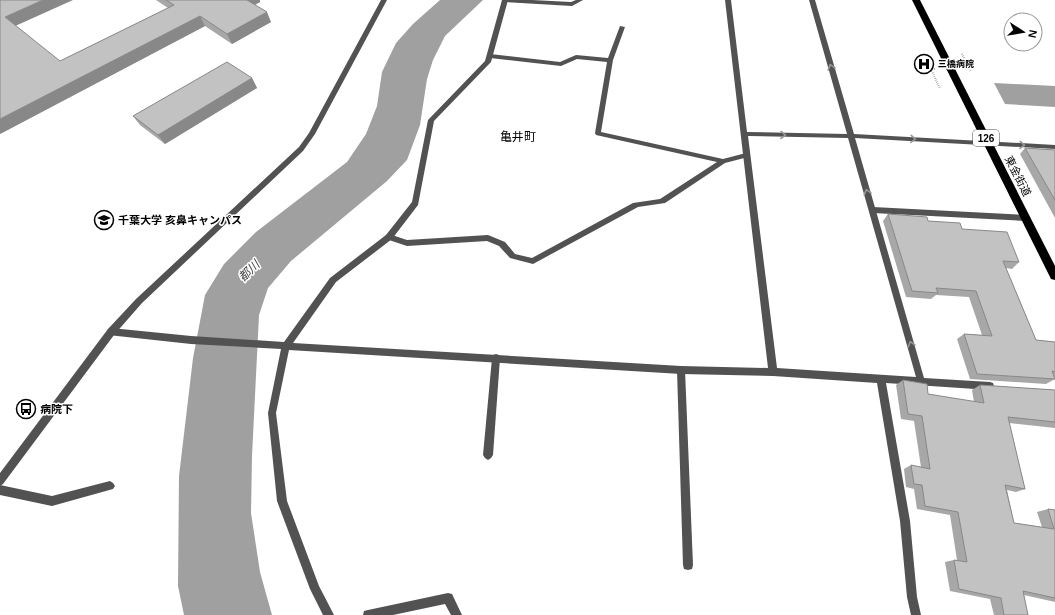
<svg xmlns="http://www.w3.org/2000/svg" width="1055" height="615" font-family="Helvetica,'Noto Sans JP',sans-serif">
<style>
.water{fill:#a0a0a0}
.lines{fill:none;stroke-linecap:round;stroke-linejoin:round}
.path{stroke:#747474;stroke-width:2;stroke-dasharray:0.5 1.5;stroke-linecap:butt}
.service{fill:#525252;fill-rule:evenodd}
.minor{fill:#525252;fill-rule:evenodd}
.tertiary{fill:#525252;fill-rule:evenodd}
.trunk{fill:#000;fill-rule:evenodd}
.wall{fill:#a7a7a7}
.shaded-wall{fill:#888}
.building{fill:#c2c2c2;stroke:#888}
.oneway{stroke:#979797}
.labels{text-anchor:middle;stroke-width:3;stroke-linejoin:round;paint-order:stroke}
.far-poi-label{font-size:9px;font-weight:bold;fill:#000;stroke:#fff;text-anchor:start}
.shield{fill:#fff;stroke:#4c4c4c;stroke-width:1}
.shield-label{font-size:10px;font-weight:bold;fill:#000}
.street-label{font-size:11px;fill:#000;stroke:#fff}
.poi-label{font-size:11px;font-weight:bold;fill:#000;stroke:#fff;text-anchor:start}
.neighbourhood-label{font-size:12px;fill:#000;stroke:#fff}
.water-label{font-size:12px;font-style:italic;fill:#414141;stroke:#fff}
</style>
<rect width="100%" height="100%" fill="#fff"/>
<g class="water">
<polygon points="440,0 483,0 445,36 433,60 427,79 420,125 407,160 387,181 291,261 268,288 259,315 252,456 251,513 260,572 272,615 184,615 178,586 179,476 193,358 205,295 224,264 256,232 347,162 366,134 377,106 382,72 396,43 413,24"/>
<polygon points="994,83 1055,86 1055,107 1005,104"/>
</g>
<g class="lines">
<g class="path">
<polyline points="962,54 971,71"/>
<polyline points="935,69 931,69 940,89"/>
</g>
<g class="service">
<polygon points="502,0 532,0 571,2 576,0 583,0 572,6 505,2"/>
<polygon points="620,26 625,27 613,60 601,132 723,159 746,153 749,155 748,157 725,163 665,203 638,207 533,264 510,258 499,246 487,241 407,246 386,239 385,237 386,235 389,234 407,240 488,235 505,242 515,254 532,258 633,203 660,199 717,162 596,135 595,133 607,62 577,59 561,66 490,58 487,56 490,54 560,62 576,55 608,58"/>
<polygon points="873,207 1026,215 1030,218 1026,221 873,213 869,210"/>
<polygon points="496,354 499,355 500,358 493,455 491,458 488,460 485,458 483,455 492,358 493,355"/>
<polygon points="681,366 684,367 685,370 693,565 692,569 688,570 684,569 683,565 677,370 678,367"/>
<polygon points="448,593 452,594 462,615 451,615 445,604 393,615 363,615 364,611 368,610"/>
</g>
<g class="minor">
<path d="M502 0H508L491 62 434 121 418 205 392 239 336 282 293 343 681 366 768 368 725 0H731L747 132 847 134 809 0H815L854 134 1055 145V149L855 138 924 378 990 382 993 383 994 386 993 389 990 390 886 383 910 521 917 597 921 615H911L907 597 900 521 877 383 773 376 681 374 289 350 276 413 287 501 319 586 334 615H323L310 589 277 501 268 413 281 349 191 344 108 335 107 332 108 329 111 328 191 336 284 342 330 278 386 235 412 202 428 120 485 61ZM748 136 848 138 916 377 777 368Z"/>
<polygon points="110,481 113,483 115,486 113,489 52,506 0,495 0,485 52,496"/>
</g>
<polygon class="tertiary" points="381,0 387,0 315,134 303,151 142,303 114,335 3,484 0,486 0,473 108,329 136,299 299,147 309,133"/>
<polygon class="trunk" points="912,0 920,0 1055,266 1055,280 1051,279"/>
</g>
<g class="wall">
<polygon points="156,0 260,0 260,2 255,5 271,22 232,44 205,26 0,134 60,61 168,8"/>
<polygon points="252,78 257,88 165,144 140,125 133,116"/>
<polygon points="1025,148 1055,150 1055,218 1020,154"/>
<polygon points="888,214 928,221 962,229 1019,262 1012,269 1006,268 1036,340 1055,342 1055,379 1046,384 970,379 957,339 964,334 982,335 969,297 936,295 931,299 906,297 883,221"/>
<polygon points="903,380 928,394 974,402 972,390 980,385 1055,390 1055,428 1009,423 1025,489 1016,492 1007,490 1014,523 1042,527 1037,512 1048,509 1055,510 1055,602 1024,595 1028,615 994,615 990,599 950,591 945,562 954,560 957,560 950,515 917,509 914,489 906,487 904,469 911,465 921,467 914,421 901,419 896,385"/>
</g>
<g class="shaded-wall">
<polygon points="43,0 73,0 13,27 5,17"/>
<polygon points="244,0 260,0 260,2 248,8"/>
<polygon points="267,12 271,22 232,44 227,34"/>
<polygon points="200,16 205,26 0,134 0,119"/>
<polygon points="252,78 257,88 165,144 158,135"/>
</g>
<g class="building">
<polygon points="0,0 43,0 5,17 60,61 174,5 166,0 247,0 267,12 227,34 200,16 0,119"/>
<polygon points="227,62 252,78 158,135 133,116"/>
<polygon points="1025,148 1055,150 1055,200"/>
<polygon points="888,214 927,217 928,221 960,223 962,229 1007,232 1019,262 1003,261 1036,340 1055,342 1055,372 1052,371 1055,379 977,374 964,334 992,336 976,291 936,288 938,293 912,291"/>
<polygon points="903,380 927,384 928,394 984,403 980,385 1055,390 1055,422 1008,417 1025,489 1005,485 1014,523 1054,529 1048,509 1055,510 1055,598 1023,591 1028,615 1004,615 1001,598 959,589 954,560 967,562 958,512 925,506 922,485 914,484 911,465 930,469 922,416 908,414"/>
</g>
<defs><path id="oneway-chevron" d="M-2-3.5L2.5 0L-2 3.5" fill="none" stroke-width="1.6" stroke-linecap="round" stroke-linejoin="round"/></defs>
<g class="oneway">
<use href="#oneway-chevron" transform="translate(831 67) rotate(-106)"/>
<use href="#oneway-chevron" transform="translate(783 135) rotate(1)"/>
<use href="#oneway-chevron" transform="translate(913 139) rotate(3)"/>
<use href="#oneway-chevron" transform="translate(1022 145) rotate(3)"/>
<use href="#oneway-chevron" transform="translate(867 192) rotate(-106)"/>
<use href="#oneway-chevron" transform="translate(911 344) rotate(-106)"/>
</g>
<defs>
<g id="hospital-ring" transform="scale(1)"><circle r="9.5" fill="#fff" stroke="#000" stroke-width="1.5"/><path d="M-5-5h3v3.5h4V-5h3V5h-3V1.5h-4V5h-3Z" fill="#000"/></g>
<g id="university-ring" transform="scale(1)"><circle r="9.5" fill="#fff" stroke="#000" stroke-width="1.5"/><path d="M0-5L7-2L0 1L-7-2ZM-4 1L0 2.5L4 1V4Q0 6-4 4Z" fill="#000"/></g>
<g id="bus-ring" transform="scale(1)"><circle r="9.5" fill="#fff" stroke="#000" stroke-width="1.5"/><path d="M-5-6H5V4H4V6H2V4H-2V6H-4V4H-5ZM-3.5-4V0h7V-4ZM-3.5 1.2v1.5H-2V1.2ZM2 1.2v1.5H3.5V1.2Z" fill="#000"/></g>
</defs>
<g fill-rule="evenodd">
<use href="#hospital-ring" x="924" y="64"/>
<use href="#university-ring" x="104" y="220"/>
<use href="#bus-ring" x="26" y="409"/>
</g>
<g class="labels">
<g class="far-poi-label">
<text x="938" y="67">三橋病院</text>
</g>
<rect class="shield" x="973" y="130" width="26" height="16" rx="3"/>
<g class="shield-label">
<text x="986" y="142">126</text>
</g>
<g class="street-label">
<text transform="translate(1018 176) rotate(63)" y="4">東金街道</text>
</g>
<g class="poi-label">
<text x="118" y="224">千葉大学 亥鼻キャンパス</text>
<text x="40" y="413">病院下</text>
</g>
<g class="neighbourhood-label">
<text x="518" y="141">亀井町</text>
</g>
<g class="water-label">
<text transform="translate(249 271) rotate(-44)" y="4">都川</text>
</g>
</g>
<g transform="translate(1023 32) rotate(102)"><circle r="19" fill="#ffffff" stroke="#999999"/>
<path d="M0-3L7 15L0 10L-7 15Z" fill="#000000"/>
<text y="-6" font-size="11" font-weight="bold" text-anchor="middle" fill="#000000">N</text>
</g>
</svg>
